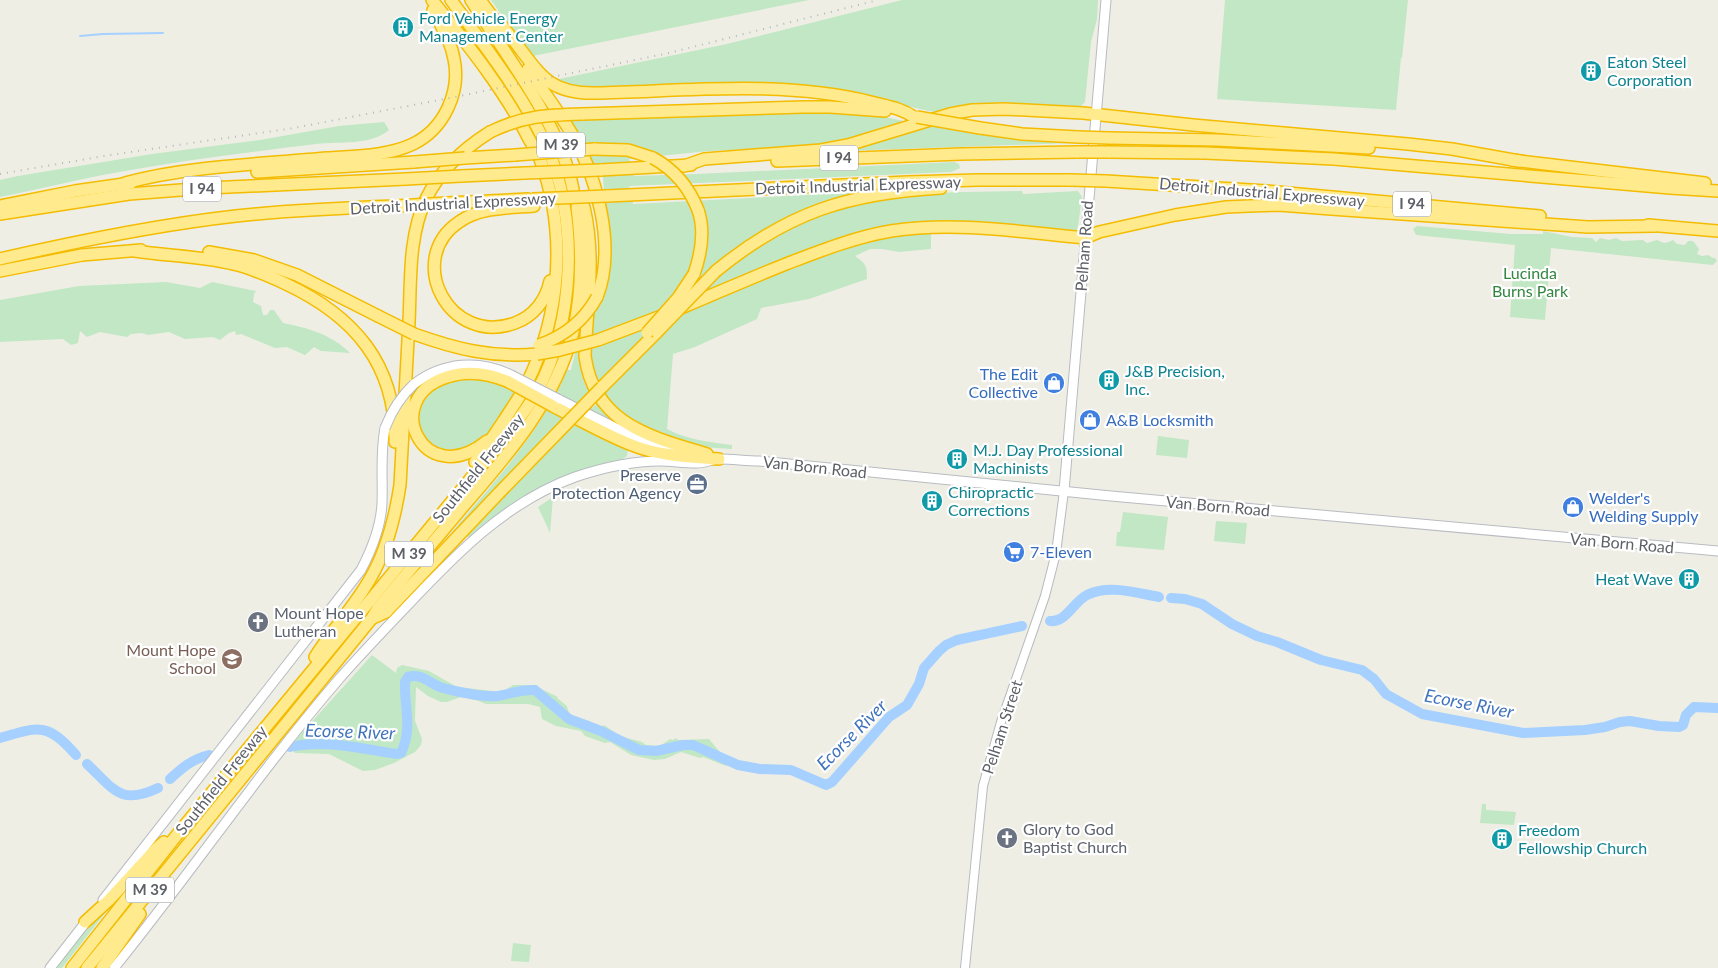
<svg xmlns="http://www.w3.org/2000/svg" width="1718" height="968" font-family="Lato,sans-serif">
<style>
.green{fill:#c1e7c4}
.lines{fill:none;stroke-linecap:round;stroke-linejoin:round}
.stream{stroke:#a5d0ff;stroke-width:2}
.river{stroke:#a5d0ff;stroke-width:10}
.tertiary-casing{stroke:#b7babf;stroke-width:10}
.secondary-casing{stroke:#b8bbc1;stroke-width:11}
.motorway-casing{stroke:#f4bc00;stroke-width:14}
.tertiary{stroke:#fff;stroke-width:8}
.secondary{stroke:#fff;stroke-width:9}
.motorway{stroke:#ffeb8d;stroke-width:11}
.rail{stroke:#b6b7b7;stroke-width:2;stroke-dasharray:1 6;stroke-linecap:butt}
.secondary-bridge-casing{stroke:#b8bbc1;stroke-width:11;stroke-linecap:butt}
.motorway-bridge-casing{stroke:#f4bc00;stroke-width:14;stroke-linecap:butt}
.secondary-bridge{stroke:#fff;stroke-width:9}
.motorway-bridge{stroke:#ffeb8d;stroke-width:11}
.labels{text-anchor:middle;stroke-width:4.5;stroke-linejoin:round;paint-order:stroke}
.shield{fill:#fff;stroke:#8e9094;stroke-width:1}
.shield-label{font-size:15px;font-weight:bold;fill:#5d6066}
.culture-label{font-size:16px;fill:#0d838f;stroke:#fff;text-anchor:start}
.street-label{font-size:16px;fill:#5d6066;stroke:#fff}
.park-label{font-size:16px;fill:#33863f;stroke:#fff}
.shop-label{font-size:16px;fill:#366cbe;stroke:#fff;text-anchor:start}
.service-label{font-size:16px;fill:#4e5e75;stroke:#fff;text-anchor:end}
.worship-label{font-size:16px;fill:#5b616d;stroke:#fff;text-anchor:start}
.education-label{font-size:16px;fill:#785e54;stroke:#fff;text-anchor:end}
.water-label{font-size:18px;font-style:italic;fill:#4174bd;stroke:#fff}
</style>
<rect width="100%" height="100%" fill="#efeee5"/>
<g class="green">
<polygon points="491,0 809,0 533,56 526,50"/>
<polygon points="902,0 1098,0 1097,19 1091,42 1085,102 1081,106 1076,108 955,107 934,112 832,90 582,90 554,80 727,44"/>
<polygon points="1225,0 1408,0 1402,58 1338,52 1401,58 1396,110 1217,99"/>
<path d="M825 111 876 115 908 122 840 142 800 147 709 151 629 159 634 176 696 174 954 162 959 164 960 168 951 172 629 186 633 204 862 192V194L814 207 742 258C765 242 788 227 814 216 877 189 955 193 1022 191L1023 194 1078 191 1082 197 1077 233 894 227 589 338 592 314 597 307 604 209 605 206 603 178 589 158 569 119Z"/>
<path d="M384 122 389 130C370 146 340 141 316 144 250 152 184 160 119 172 79 179 40 189 0 197V180L18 176 152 154 260 140 339 126Z"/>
<polygon points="922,124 1016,140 1071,143 844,151"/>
<polygon points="1417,226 1511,234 1543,234 1543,231 1572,237 1592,238 1596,242 1600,238 1609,240 1616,238 1622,241 1643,240 1647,243 1657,240 1664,243 1669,242 1673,240 1677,244 1685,245 1688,241 1693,241 1699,249 1697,254 1702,256 1708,255 1713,258 1715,258 1717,261 1713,265 1551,248 1545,320 1510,317 1515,245 1416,235 1413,229"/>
<path d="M931 232V249L899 252 882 249H870L855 256C866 264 867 265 867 279L809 299 761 308 757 319 695 347 673 354 667 429C688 440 709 442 732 445V449L700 447 680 443 623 417 595 385 589 350 829 253 893 236Z"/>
<path d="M166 282 200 288 212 282 256 291 254 294 253 302 261 306 263 315H267L270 310H274L283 323C308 328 331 334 350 353L321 351 314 347 305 355 287 347 275 348 241 334 236 335 235 331 229 333 220 340 213 337 185 339 169 332 148 335 142 333 131 334 127 337 100 332 87 337 80 331 78 343 71 345 63 339 0 342V300L79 286Z"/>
<path d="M579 336H581C581 351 578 381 590 391L582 398 592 408 598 403 631 429 627 456 620 461 513 504 469 538 459 529 451 536 452 532C496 479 540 434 567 370H571Z"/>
<path d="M483 376 518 391C500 417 481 457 443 452 437 451 429 443 423 439L417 413C433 382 451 379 483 376Z"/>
<polygon points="1158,436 1189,440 1187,458 1156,455"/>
<polygon points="553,497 550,533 538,507"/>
<polygon points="1123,512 1168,517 1164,550 1116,546 1117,532 1120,532"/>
<polygon points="1216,521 1247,523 1245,544 1214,541"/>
<path d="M372 655 396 673 397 668 402 665 429 671 457 687 502 692 513 685H524L537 687 558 697 557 698 567 706C569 718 576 716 586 720 590 721 597 725 601 727L604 725 620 736 642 742 646 745 660 746 670 739 673 740 676 738 678 740 709 739 719 751 727 758 726 766 703 757 700 758 681 752 665 759 654 760 631 755 610 742 605 743 585 736 581 731 556 726 542 719 540 707 528 704H486L476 700 461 697 447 702H441L428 696 416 687 415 721 422 739 421 745 415 752 394 763 375 770 363 771 329 754 295 753 291 747 299 736Z"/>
<polygon points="1482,804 1486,804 1486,810 1516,812 1514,825 1480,823"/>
<polygon points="127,885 62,968 54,968 90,925"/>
<polygon points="513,943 531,945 529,962 511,961"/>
</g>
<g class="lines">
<polyline class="stream" points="80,36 103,34 163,33"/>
<g class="river">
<polyline points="1171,598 1185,599 1202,604 1232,624 1257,636 1277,642 1321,660 1362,670 1374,679 1386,694 1422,714 1523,733 1585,730 1605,727 1620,722 1630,721 1659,726 1679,727 1683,725 1686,715 1694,707 1718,708"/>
<path d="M1050 621C1066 623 1074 601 1087 595 1108 584 1137 593 1159 597"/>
<path d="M0 738C39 726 48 723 76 755"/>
<path d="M290 747C325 739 362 749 397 754L401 753C413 728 404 707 405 682L408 677C421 672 431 685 443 688 458 692 483 697 497 696 510 694 522 689 535 690L569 719 601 731 639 750 656 751 683 745H693L738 765 760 769 791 770 826 785 832 782 889 717 907 705 919 684 924 668 939 651 946 645 957 640 1022 626"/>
<path d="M87 764C114 789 120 806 158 788"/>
<path d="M170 779C182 768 192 759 209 755"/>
</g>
<g class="tertiary-casing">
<polyline id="tertiary" points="965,968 983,786 1001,722 1045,596 1056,553 1064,491"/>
</g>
<g class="secondary-casing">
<g id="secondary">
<path d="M414 384C443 362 479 359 511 375"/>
<polyline points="558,399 634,437 675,449"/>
<polyline points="1064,491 1106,0"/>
<path d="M103 900 361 570C372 549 381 527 382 503 383 478 380 453 385 428"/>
<polyline points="50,968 89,918"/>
<path d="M114 968C191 873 259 772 339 679 361 654 384 630 407 606 456 554 506 502 575 477 602 468 631 461 660 461 671 461 683 463 695 463 703 464 712 459 720 459 733 459 746 461 759 461L1111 496 1718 551"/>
</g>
</g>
<g class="motorway-casing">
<g id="motorway">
<path d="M432 0C467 44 504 89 529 139 533 146 537 152 540 159 567 231 561 314 527 383 520 397 511 409 503 422 494 435 485 449 475 462"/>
<path d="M471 0C507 57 560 123 573 189"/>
<polyline points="480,0 500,27"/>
<path d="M497 21C504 27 509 35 515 42 541 76 550 94 596 93 687 91 782 80 871 102 886 106 901 108 914 117"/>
<path d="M528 69C543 91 560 113 573 136 598 180 616 248 597 297"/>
<polyline points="582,114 803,107 830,107 885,111"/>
<polyline points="980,128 1022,134 1078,137"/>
<polyline points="1109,138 1217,140 1369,148"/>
<polyline points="594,149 628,150 653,158"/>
<polyline points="1108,152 1205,153 1334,159 1670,188 1718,191"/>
<polyline points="465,158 515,155"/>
<polyline points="1512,160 1705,183"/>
<polyline points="777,161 961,154 1078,152"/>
<polyline points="684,166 704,159 821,150 848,145 950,114 972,110 1005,109 1083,113 1193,125 1408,144 1452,149 1519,161"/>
<polyline points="600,170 691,165"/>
<polyline points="257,172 414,162"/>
<polyline points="461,176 525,173"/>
<polyline points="1106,181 1267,191 1540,216"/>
<path d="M125 183C187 166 262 164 327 158 355 156 388 156 413 144 444 129 461 92 454 59 451 41 441 26 433 10"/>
<polyline points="607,196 907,182 978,180 1070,180"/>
<polyline points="447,203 528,199"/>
<polyline points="0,206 75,191 131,183"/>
<path d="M534 206C509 208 480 207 459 222 404 259 449 347 515 323 534 316 546 300 550 281"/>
<path d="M584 207C596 258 587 305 585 356 594 424 651 437 707 454"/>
<polyline points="0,214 129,194 207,188 406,179"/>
<polyline points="1648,225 1718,231"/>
<path d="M135 251C168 256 201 256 233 264 251 268 269 276 286 284 354 316 396 364 395 442"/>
<polyline points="209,252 254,260 297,275 378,316"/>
<path d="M0 259C78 241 156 225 236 216 289 210 342 208 396 206"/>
<polyline points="0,271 82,255 141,250"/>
<path d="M716 271C788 212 849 193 941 188"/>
<path d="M694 274C701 254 705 230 698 210"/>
<path d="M681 308C716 293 751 278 786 264 820 251 855 237 891 231 955 221 1021 232 1085 238L1099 232 1175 215 1226 207 1249 206 1279 205 1331 209 1588 227 1655 226"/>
<path d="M414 334C456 349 492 358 537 354"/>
<polyline points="598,340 664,315"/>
<polyline points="602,387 657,332"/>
<path d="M553 406C578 419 604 434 632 445 659 456 690 457 719 459"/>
<path d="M487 441C423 493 379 398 447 377 467 370 487 373 507 381"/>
<polyline points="373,618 386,612 499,493"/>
<path d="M315 657C332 630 354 607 370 579 387 550 395 518 400 485 403 431 406 377 409 322 411 282 408 237 426 199 440 170 463 149 490 132"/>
<polyline points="85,922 109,900 156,849 164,842"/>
<path d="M72 968 180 831 514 426C522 414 531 403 537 391 575 324 579 215 546 145 522 93 485 47 451 0"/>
<path d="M87 968 372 618 378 608C406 575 433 542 461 509 507 456 555 402 573 332 583 291 582 248 577 207"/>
<polyline points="102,968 140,914"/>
</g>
</g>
<use href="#tertiary" class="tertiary"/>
<use href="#secondary" class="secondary"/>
<use href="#motorway" class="motorway"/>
<polyline class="rail" points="0,174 110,155 294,128 460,96 669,53 878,0"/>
<g class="secondary-bridge-casing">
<g id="secondary-bridge">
<polyline points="511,375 558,399"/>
<path d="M385 428C392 410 400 397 414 384"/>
</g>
</g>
<g class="motorway-bridge-casing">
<g id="motorway-bridge">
<polyline points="917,117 980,128"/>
<path d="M490 132C523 116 546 115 582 114"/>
<polyline points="1078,137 1109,138"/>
<polyline points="1078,152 1108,152"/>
<polyline points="515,155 594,149"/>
<path d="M653 158C675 170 689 187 698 210"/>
<polyline points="414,162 465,158"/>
<polyline points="525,173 600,170"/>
<polyline points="406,179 461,176"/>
<polyline points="1070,180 1106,181"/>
<polyline points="532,199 607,196"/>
<polyline points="396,206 447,203"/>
<polyline points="378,316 414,334"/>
<polyline points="657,332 716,271"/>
<polyline points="647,333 678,298 694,274"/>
<path d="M539 345C565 336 584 321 597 297"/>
<polyline points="537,354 560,350 598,340"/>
<polyline points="507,381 553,406"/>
<polyline points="499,493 602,387"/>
</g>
</g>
<use href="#secondary-bridge" class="secondary-bridge"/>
<use href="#motorway-bridge" class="motorway-bridge"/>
</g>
<defs>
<g id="building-disc" transform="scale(1.125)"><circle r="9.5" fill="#0f9aa8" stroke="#fff"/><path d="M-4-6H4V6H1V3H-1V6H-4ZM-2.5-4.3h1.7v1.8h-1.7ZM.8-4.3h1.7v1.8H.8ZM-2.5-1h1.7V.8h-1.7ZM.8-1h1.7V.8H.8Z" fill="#fff"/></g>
<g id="shop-disc" transform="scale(1.125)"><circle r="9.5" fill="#3f7fe0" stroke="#fff"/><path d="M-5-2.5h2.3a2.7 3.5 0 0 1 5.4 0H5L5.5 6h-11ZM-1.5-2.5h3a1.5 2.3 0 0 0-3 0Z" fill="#fff"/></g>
<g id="office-disc" transform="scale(1.125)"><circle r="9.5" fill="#5c6f8a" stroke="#fff"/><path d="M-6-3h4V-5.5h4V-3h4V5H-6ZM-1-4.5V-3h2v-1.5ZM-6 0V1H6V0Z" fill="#fff"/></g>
<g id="supermarket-disc" transform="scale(1.125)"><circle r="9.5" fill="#3f7fe0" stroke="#fff"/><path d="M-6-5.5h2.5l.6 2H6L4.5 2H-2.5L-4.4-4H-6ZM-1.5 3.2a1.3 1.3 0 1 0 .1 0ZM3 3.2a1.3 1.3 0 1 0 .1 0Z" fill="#fff"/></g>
<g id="church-disc" transform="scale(1.125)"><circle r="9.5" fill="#6b7280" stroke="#fff"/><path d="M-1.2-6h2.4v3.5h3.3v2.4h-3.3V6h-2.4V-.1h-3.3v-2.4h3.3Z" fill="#fff"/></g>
<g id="school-disc" transform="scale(1.125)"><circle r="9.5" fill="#8d6e63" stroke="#fff"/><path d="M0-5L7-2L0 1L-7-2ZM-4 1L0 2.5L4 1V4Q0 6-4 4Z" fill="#fff"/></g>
</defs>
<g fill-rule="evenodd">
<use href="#building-disc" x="403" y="27"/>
<use href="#building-disc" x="1591" y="71"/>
<use href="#building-disc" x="1109" y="380"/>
<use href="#shop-disc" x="1054" y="383"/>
<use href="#shop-disc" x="1090" y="420"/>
<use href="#building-disc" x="957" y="459"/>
<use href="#office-disc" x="697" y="484"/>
<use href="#building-disc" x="932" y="501"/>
<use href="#shop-disc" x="1573" y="507"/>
<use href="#supermarket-disc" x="1014" y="552"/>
<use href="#building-disc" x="1689" y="579"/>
<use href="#church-disc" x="258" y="622"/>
<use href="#school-disc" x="232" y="659"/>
<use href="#church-disc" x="1007" y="838"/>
<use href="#building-disc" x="1502" y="839"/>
</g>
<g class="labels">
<g class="shield">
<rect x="537" y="132.5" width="48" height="25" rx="4"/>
<rect x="820" y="145.5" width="38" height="25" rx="4"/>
<rect x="183" y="176.5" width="38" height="25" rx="4"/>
<rect x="1393" y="191.5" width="38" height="25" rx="4"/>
<rect x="385" y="541.5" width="48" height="25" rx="4"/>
<rect x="126" y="877.5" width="48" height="25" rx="4"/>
</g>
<g class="shield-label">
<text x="561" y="150">M 39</text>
<text x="839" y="163">I 94</text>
<text x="202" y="194">I 94</text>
<text x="1412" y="209">I 94</text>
<text x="409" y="559">M 39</text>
<text x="150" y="895">M 39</text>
</g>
<g class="culture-label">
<text x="419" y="24">Ford Vehicle Energy<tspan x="419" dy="18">Management Center</tspan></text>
<text x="1607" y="68">Eaton Steel<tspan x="1607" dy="18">Corporation</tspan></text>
<text x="1125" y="377">J&amp;B Precision,<tspan x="1125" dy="18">Inc.</tspan></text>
<text x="973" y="456">M.J. Day Professional<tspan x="973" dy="18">Machinists</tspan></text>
<text x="948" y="498">Chiropractic<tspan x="948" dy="18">Corrections</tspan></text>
<text x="1673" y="585" text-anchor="end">Heat Wave</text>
<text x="1518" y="836">Freedom<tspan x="1518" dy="18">Fellowship Church</tspan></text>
</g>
<g class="street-label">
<text transform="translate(858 185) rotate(-2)" y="6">Detroit Industrial Expressway</text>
<text transform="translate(1262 192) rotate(5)" y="6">Detroit Industrial Expressway</text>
<text transform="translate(453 203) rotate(-3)" y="6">Detroit Industrial Expressway</text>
<text transform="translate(1084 246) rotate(-86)" y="6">Pelham Road</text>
<text transform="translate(815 467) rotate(6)" y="6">Van Born Road</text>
<text transform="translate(478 468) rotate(-51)" y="6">Southfield Freeway</text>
<text transform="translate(1218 506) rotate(5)" y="6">Van Born Road</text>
<text transform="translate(1622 543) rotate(5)" y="6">Van Born Road</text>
<text transform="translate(1002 727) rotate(-72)" y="6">Pelham Street</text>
<text transform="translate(221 780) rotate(-51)" y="6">Southfield Freeway</text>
</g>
<g class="park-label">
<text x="1530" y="279">Lucinda<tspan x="1530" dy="18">Burns Park</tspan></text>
</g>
<g class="shop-label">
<text x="1038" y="380" text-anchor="end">The Edit<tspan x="1038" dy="18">Collective</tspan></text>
<text x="1106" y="426">A&amp;B Locksmith</text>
<text x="1589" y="504">Welder's<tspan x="1589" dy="18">Welding Supply</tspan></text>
<text x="1030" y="558">7-Eleven</text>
</g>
<g class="service-label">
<text x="681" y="481">Preserve<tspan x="681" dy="18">Protection Agency</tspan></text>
</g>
<g class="worship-label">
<text x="274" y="619">Mount Hope<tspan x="274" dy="18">Lutheran</tspan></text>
<text x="1023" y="835">Glory to God<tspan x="1023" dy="18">Baptist Church</tspan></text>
</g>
<g class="education-label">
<text x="216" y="656">Mount Hope<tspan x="216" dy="18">School</tspan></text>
</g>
<g class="water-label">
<text transform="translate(1469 704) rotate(11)" y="6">Ecorse River</text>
<text transform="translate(350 732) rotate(2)" y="6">Ecorse River</text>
<text transform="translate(852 735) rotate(-45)" y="6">Ecorse River</text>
</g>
</g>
</svg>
